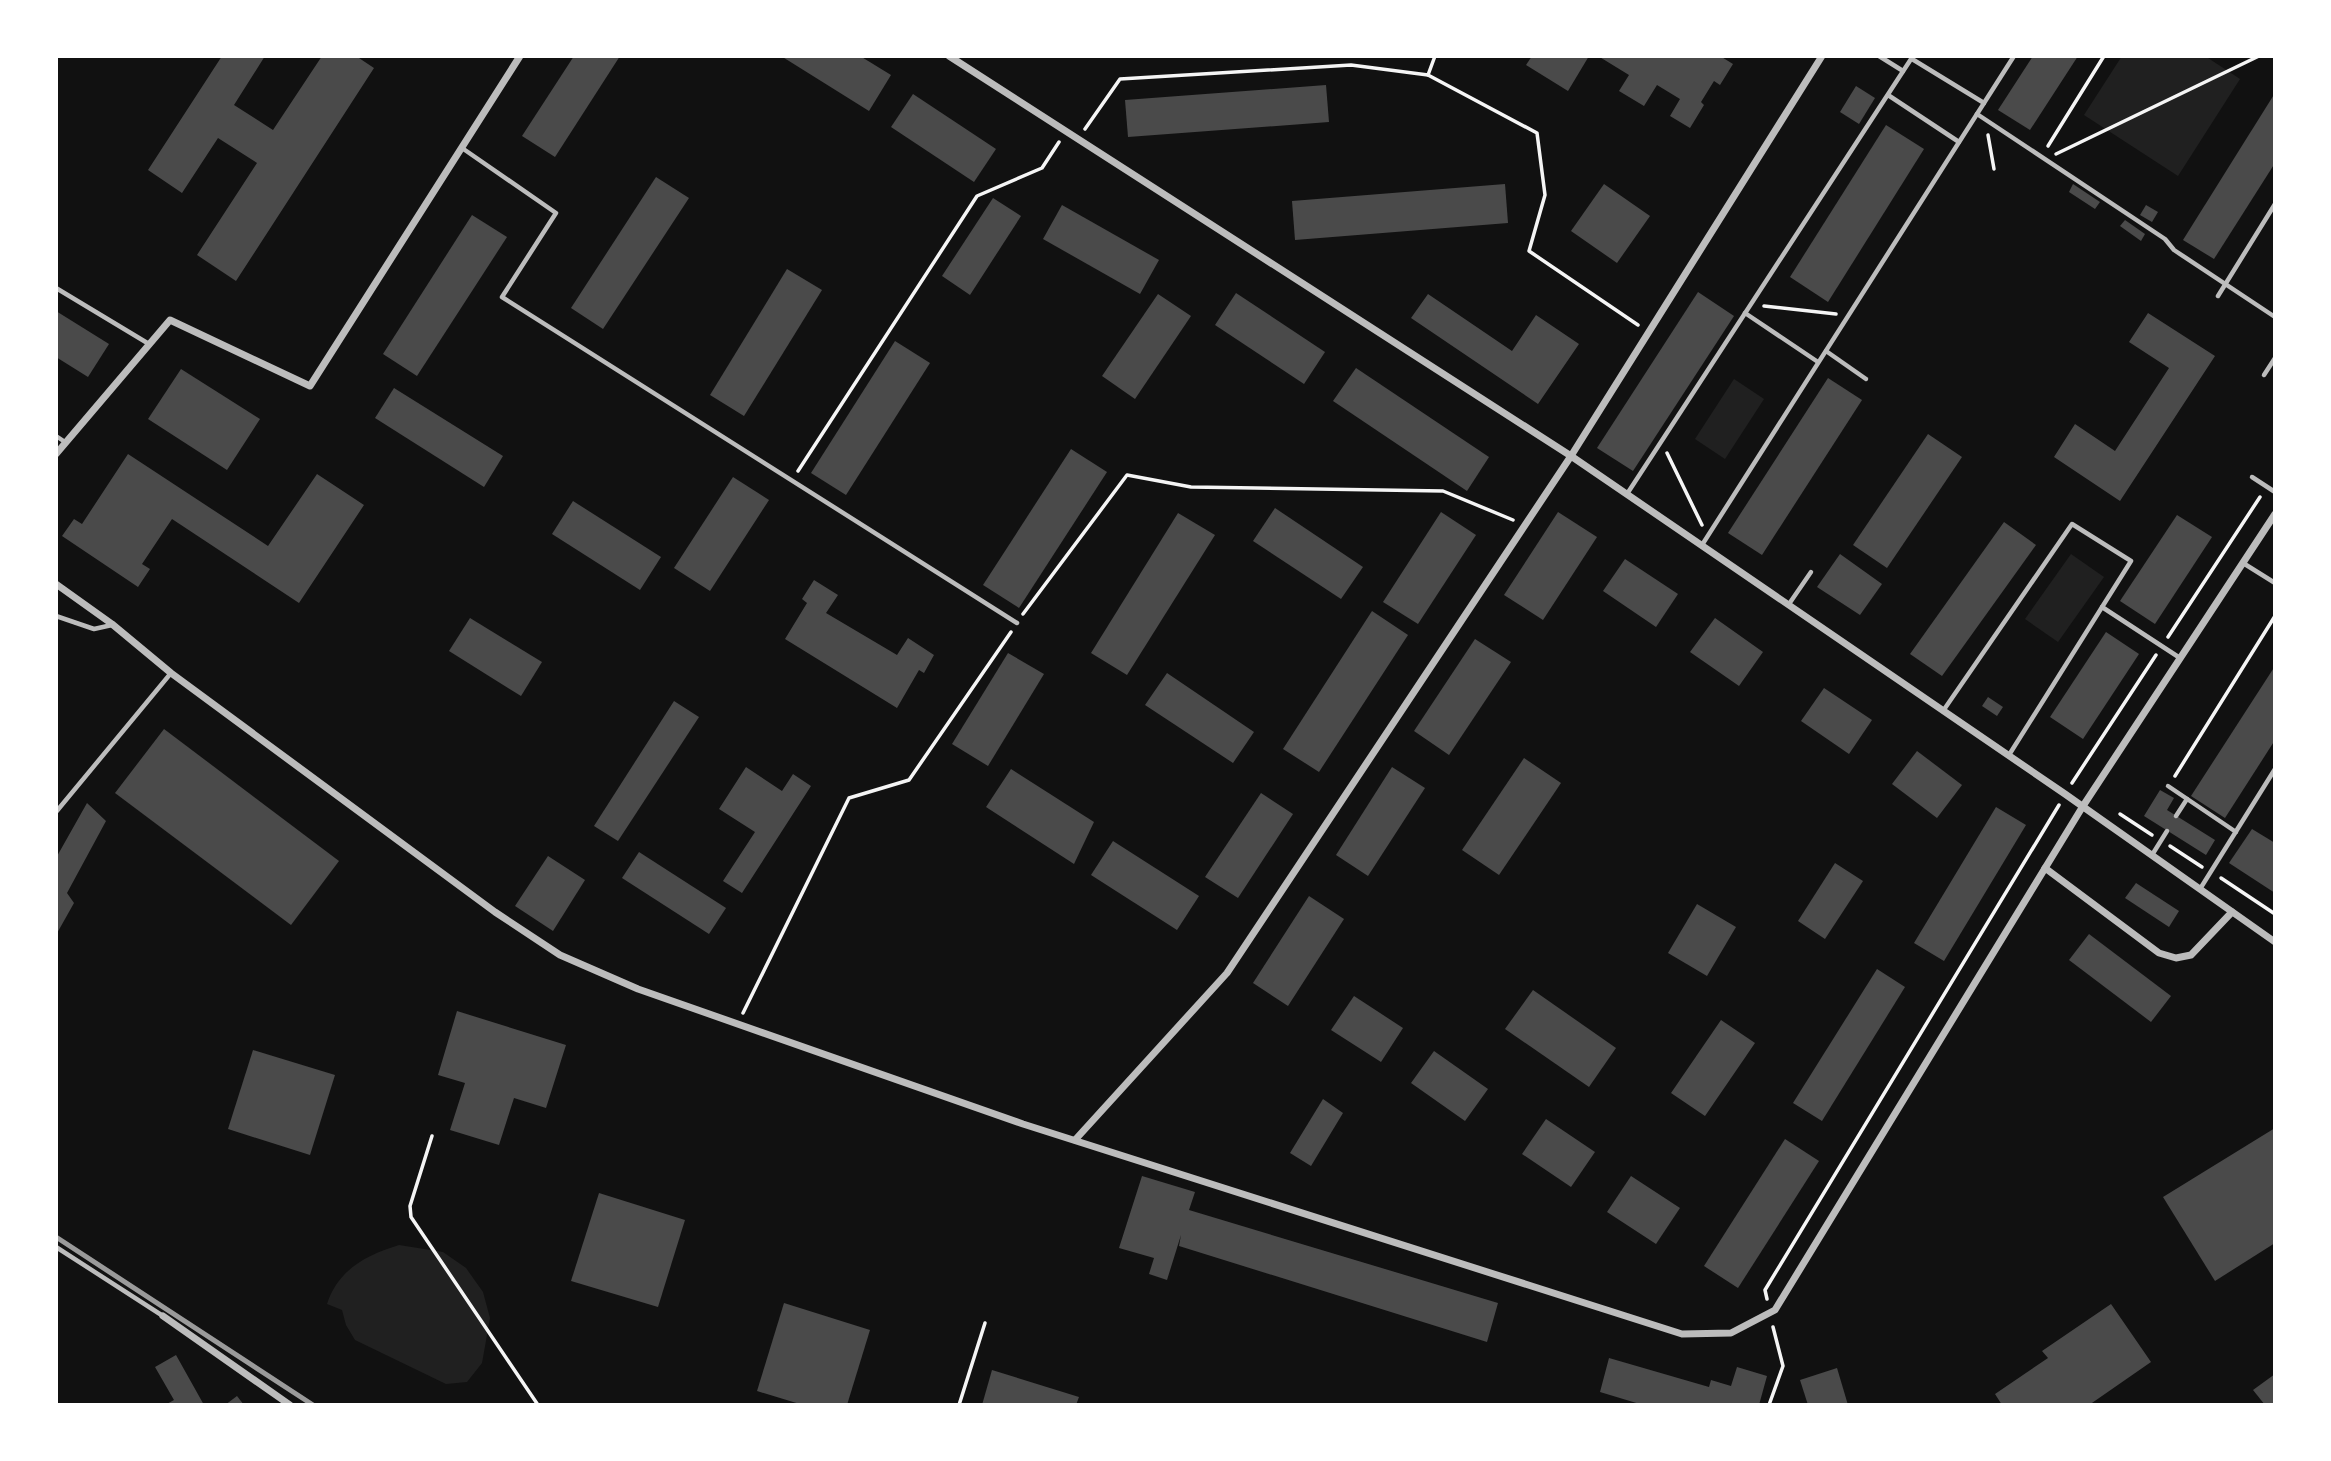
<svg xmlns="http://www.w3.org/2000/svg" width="2331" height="1461" font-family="'Roboto Condensed',sans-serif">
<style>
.green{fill:#202020}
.building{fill:#4a4a4a}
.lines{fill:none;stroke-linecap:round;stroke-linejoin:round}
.path{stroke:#f5f5f5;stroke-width:3.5}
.service{stroke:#bcbcbc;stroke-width:4.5}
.minor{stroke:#bcbcbc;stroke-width:7}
.rail{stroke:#9a9a9a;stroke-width:5}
</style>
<rect width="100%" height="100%" fill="#111"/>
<g class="green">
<polygon points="2122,56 2205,56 2240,79 2178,176 2084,115"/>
<polygon points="1734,379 1764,399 1725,459 1695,439"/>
<polygon points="2071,554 2104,577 2058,642 2025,619"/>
<path d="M399 1245 443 1252 466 1268 483 1292 490 1318 482 1363 467 1382 446 1384 355 1340 346 1325 342 1310 327 1304C338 1270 366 1255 399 1245Z"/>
</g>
<g class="building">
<polygon points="222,56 265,56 234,105 273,130 322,56 356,56 374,68 236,281 197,255 257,163 218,138 182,193 148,170"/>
<polygon points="574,56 620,56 555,157 522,136"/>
<polygon points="781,56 860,56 891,75 869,111"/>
<polygon points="1532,56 1589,56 1568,91 1526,65"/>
<polygon points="1598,56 1720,56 1733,64 1720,85 1714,81 1701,102 1704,105 1690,128 1670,116 1680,99 1657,85 1644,106 1619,91 1629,75"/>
<polygon points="2033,56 2078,56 2030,130 1998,110"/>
<polygon points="1326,85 1329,122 1128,137 1125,100"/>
<polygon points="1856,86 1875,98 1859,124 1840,112"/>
<polygon points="2275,93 2275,163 2214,259 2183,240"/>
<polygon points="913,94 996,149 974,182 891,127"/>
<polygon points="1886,125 1924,149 1828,302 1790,277"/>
<polygon points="656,177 689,198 603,329 571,308"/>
<polygon points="1505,184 1508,223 1295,240 1292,201"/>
<polygon points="1604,184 1650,216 1617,263 1571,231"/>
<polygon points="2073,184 2100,202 2095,209 2069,192"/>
<polygon points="993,198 1021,216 970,295 942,276"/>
<polygon points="1062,205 1159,260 1140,294 1043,239"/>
<polygon points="2146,205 2158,212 2152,222 2140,215"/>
<polygon points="472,215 507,237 417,376 383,354"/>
<polygon points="2125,220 2145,234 2141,241 2120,226"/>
<polygon points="787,269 822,290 744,416 710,395"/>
<polygon points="1698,292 1734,316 1633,471 1597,448"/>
<polygon points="1236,293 1325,352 1304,384 1215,325"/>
<polygon points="1158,294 1191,316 1135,399 1102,376"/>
<polygon points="1428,294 1512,351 1536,315 1579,344 1538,404 1411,318"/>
<polygon points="56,311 109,344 88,377 56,357"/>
<polygon points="2148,313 2215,356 2120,501 2054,457 2075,424 2115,451 2169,368 2129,342"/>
<polygon points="895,341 930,363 846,495 811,473"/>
<polygon points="1356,368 1489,457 1467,491 1333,401"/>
<polygon points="181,369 260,419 227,470 148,419"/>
<polygon points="1828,378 1862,400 1762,555 1728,533"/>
<polygon points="394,388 503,456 484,487 375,418"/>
<polygon points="1928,434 1962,457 1887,568 1853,545"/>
<polygon points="1071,449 1107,472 1019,608 983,585"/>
<polygon points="128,454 268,546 317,474 364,505 299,603 172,519 142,564 150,569 138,587 62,536 74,519 82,524"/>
<polygon points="733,477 769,500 710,591 674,568"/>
<polygon points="573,501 661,557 640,590 552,534"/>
<polygon points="1275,508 1363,567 1341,599 1253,541"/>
<polygon points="1441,512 1476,535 1418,624 1383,602"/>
<polygon points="1558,512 1597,537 1543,620 1504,595"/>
<polygon points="1178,513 1215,535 1127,675 1091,653"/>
<polygon points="2177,515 2212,537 2155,624 2120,601"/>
<polygon points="2004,522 2036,545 1942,676 1910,654"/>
<polygon points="1840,554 1882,584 1860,615 1817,587"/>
<polygon points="1625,559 1678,594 1656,627 1603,591"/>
<polygon points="814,580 838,595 826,613 897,655 908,638 934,655 924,673 919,670 897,708 785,639 807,603 802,599"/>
<polygon points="1372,611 1408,635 1319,772 1283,749"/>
<polygon points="470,618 542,662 521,696 449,651"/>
<polygon points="1715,618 1763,652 1739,686 1690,652"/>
<polygon points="2106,632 2139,654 2083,739 2050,717"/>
<polygon points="1475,639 1511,662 1449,755 1414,731"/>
<polygon points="1008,653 1044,674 988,766 952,744"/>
<polygon points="2275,666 2275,740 2225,818 2191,796"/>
<polygon points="1167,673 1254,732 1233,763 1145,705"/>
<polygon points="1824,688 1872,720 1849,754 1801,721"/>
<polygon points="1988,697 2003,707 1997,716 1982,706"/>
<polygon points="674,701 699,717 618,841 594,826"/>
<polygon points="164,729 339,861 291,925 115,793"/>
<polygon points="1917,751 1962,785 1937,818 1892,784"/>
<polygon points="1524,758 1561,783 1499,875 1462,850"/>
<polygon points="746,767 782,791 793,774 811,786 742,893 723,881 755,832 719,809"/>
<polygon points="1392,767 1425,788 1368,876 1336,855"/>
<polygon points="1011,769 1094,822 1074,864 986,807"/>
<polygon points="2160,790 2174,798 2167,810 2215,840 2206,855 2144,816"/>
<polygon points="1261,793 1293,814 1238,898 1205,877"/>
<polygon points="87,803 106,821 67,893 74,903 56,935 56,858"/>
<polygon points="1996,807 2026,825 1944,961 1914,943"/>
<polygon points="2252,829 2275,843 2275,893 2229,863"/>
<polygon points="1113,841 1199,896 1177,930 1091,875"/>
<polygon points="639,852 726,908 709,934 622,878"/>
<polygon points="548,856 585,880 553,931 515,906"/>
<polygon points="1835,863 1863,881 1825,939 1798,921"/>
<polygon points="2136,883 2179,911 2169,927 2125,898"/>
<polygon points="1309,896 1344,919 1288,1006 1253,983"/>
<polygon points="1697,904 1736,927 1707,976 1668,953"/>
<polygon points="2089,934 2171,996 2151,1022 2069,960"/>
<polygon points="1877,969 1905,987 1822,1121 1793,1103"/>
<polygon points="1533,990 1616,1048 1589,1087 1505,1029"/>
<polygon points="1354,996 1403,1028 1381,1062 1331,1030"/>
<polygon points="457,1011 566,1045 546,1108 514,1098 499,1145 450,1130 465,1083 438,1075"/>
<polygon points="1721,1020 1755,1043 1705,1116 1671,1093"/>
<polygon points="253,1050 335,1075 310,1155 228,1129"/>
<polygon points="1434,1051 1488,1089 1465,1121 1411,1083"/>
<polygon points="1323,1099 1343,1113 1311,1166 1290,1153"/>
<polygon points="1546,1119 1595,1152 1571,1187 1522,1154"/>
<polygon points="2275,1128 2275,1243 2215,1281 2163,1197"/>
<polygon points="1785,1139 1819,1161 1738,1288 1704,1266"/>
<polygon points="1142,1176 1195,1192 1189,1210 1498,1303 1487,1342 1179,1246 1181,1235 1167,1280 1149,1274 1154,1258 1119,1248"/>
<polygon points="1631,1176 1680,1208 1656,1244 1607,1212"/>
<polygon points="599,1193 685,1220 658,1307 571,1281"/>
<polygon points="784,1303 870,1330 847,1405 803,1405 757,1391"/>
<polygon points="2111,1304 2151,1362 2089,1405 2002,1405 1995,1394 2048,1358 2042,1351"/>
<polygon points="176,1355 204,1405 165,1405 174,1400 155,1367"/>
<polygon points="1609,1358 1709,1387 1711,1380 1731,1386 1737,1367 1767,1376 1759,1405 1643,1405 1600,1392"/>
<polygon points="1837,1368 1848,1405 1808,1405 1800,1380"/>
<polygon points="992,1370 1079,1397 1076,1405 982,1405"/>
<polygon points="2275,1374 2275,1405 2265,1405 2253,1390"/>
<polygon points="237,1396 244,1405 225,1405"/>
</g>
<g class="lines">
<g class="path">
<polyline points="1435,56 1428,75 1537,133 1545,195 1529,251 1638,325"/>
<polyline points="1085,129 1120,79 1351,65 1428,75"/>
<polyline points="1988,135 1994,169"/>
<polyline points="2048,146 2104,56"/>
<polyline points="2056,154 2259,56"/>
<polyline points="1764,306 1836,314"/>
<polyline points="1667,453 1702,525"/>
<polyline points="798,471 977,196 1042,168 1059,142"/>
<polyline points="1023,614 1127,475 1191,487 1443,491 1513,520"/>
<polyline points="2168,637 2260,497"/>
<polyline points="2175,776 2275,616"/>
<polyline points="2072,783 2156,655"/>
<polyline points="2120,814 2152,835"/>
<polyline points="2170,846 2202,867"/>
<polyline points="2221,878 2275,914"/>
<polyline points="743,1013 849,798 909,780 1011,632"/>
<polyline points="432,1136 410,1206 411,1217 538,1405"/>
<polyline points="1767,1299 1765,1290 2059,805"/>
<polyline points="959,1405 985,1323"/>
<polyline points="1769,1405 1783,1366 1773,1327"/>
</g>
<g class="service">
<polyline points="1879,56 1903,71"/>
<polyline points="1912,59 1984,103"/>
<polyline points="1888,95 1959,142"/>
<polyline points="1977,114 2165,239 2174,250 2275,317"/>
<polyline points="462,148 556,213 502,297 1017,623"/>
<polyline points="56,288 149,344"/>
<polyline points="2218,296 2275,204"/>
<polyline points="1745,313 1818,362"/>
<polyline points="1826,351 1866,379"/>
<polyline points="2264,375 2275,358"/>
<polyline points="56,436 65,442"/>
<polyline points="2252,477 2275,492"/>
<polyline points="1627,494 1913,56"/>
<polyline points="1702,545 2014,56"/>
<polyline points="2243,563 2275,583"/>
<polyline points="1789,604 1811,572"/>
<polyline points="2102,607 2180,658"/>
<polyline points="56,616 94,629 112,625"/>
<polyline points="1943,711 2072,524 2131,561 2009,755"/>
<polyline points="2168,786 2236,832"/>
<polyline points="56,812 171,673"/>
<polyline points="2176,816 2187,799"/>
<polyline points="2152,855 2167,831"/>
<polyline points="2200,889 2275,769"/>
<polyline points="56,1247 163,1316"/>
</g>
<g class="minor">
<polyline points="949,56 1571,456 2065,794 2275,942"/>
<polyline points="56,454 170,320 310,386 520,56"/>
<polyline points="56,584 112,624 171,673 495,912 560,955 638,989 1023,1124 1682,1334 1731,1333 1775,1310 2083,806 2275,514"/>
<polyline points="2045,868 2159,953 2176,958 2191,955 2232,912"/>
<polyline points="1075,1140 1227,973 1571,456 1822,56"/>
<polyline points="163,1316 290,1405"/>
</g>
<polyline class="rail" points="56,1237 313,1405"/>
</g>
<rect width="2331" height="1461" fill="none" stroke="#ffffff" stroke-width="116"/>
</svg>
